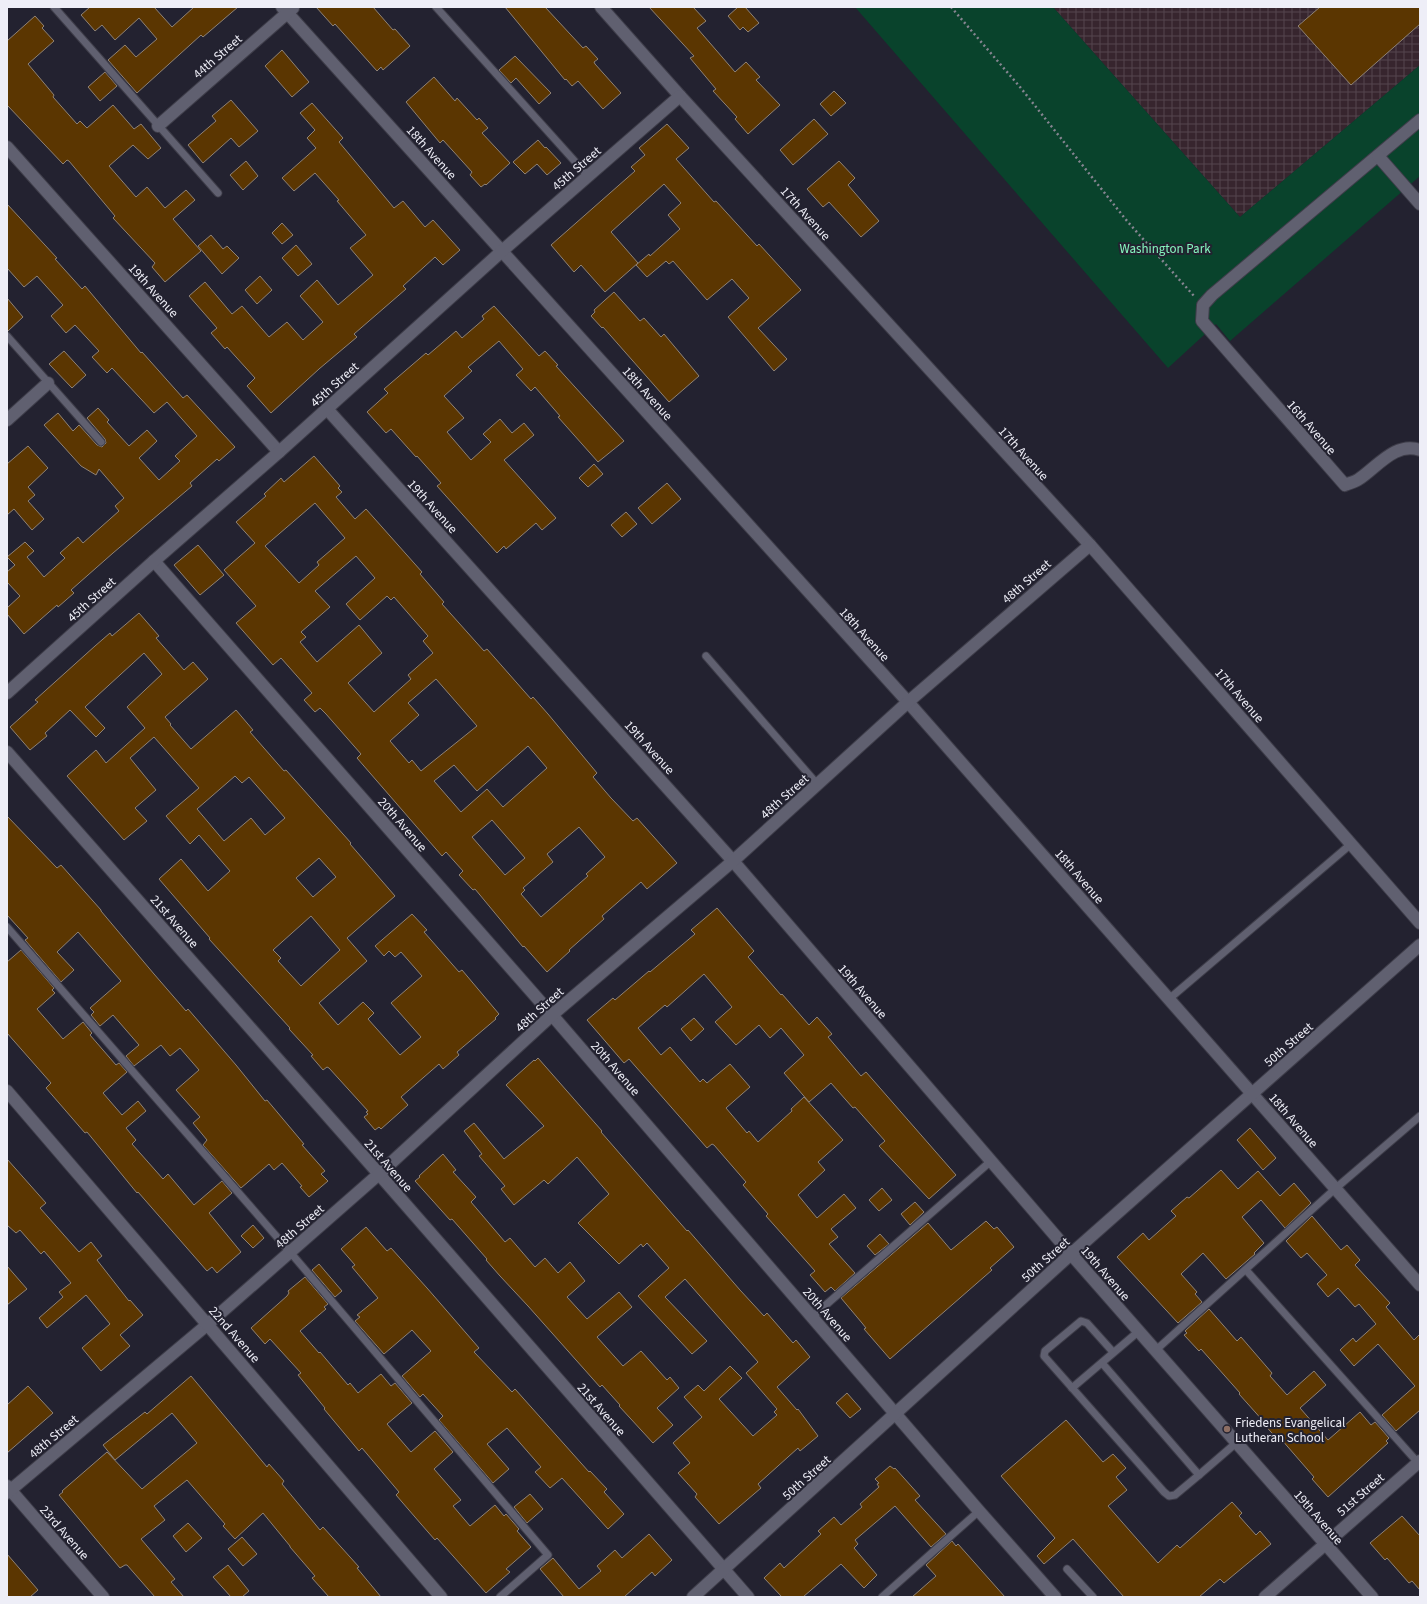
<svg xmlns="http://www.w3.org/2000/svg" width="1427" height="1604" font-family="'Source Sans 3',sans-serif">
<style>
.industrial{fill:url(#industrial-grid)}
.park{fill:#09432c}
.building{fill:#5b3601;stroke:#8f8275;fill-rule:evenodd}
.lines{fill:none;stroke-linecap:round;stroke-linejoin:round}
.service-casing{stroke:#3e3d49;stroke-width:9}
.minor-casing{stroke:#3e3d49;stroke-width:14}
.tertiary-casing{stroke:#3e3d49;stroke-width:14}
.path{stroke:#868591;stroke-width:2.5;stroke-dasharray:2 3;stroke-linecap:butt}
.service{stroke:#606070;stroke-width:7}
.minor{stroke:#606070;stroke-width:12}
.tertiary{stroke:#606070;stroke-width:12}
.education-dot{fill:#8d6e63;stroke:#232230;stroke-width:1.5}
.labels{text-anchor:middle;stroke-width:4;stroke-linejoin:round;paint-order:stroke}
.street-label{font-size:13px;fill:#eeeef7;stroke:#232230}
.park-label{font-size:13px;fill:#86f6bf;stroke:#232230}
.poi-label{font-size:13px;fill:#eeeef7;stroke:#232230;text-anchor:start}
</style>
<defs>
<pattern id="industrial-grid" width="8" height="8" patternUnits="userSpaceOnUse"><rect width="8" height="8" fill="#37252e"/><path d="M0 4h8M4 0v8" fill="none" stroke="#54454d"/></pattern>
</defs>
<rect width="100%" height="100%" fill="#232230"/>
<polygon class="industrial" points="1053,7 1420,7 1420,65 1240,217"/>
<polygon class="park" points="855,7 1053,7 1240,217 1420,65 1420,176 1230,341 1216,324 1168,368"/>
<g class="building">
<polygon points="90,7 154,7 172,27 194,7 238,7 203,37 201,35 137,93 108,60 125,45 136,57 157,39 139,18 115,40 102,25 95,31 81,15"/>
<polygon points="316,7 373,7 393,30 395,29 410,46 383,70 381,67 377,71 335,24 333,26"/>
<polygon points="505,7 545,7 583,48 586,46 598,59 594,62 595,64 621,93 603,109 578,81 572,86 566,79 565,80"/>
<polygon points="649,7 693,7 706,21 697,28 735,72 746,62 760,77 756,80 780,105 748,134 735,119 737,117 713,91 716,89 690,58 694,56"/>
<polygon points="738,7 745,7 759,23 748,32 743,27 740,30 728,16"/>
<polygon points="1320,7 1420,7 1420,24 1351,85 1298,26"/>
<polygon points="35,16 44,26 42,28 54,41 28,64 54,95 53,97 77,124 80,121 87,128 113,105 134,129 141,124 161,148 148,159 133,145 109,166 136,197 147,187 165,208 186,190 195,200 173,219 201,251 165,282 152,267 155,263 113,218 115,216 69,161 67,160 63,164 7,105 7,41"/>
<polygon points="282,50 309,82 292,97 265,66"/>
<polygon points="515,56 551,93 539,104 516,78 511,83 499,70"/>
<polygon points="105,72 117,86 100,101 88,87"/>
<polygon points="434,77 455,101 457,98 477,120 479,118 488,128 482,133 510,163 486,185 485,184 481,187 470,175 472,172 443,140 440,143 406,102"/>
<polygon points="834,91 846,103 831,116 820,104"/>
<polygon points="231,100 258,131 239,147 231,138 203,163 188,145 216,121 212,116"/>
<polygon points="312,103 343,138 339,142 394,208 403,201 425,227 433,220 460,250 443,265 435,257 403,286 406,289 354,334 357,337 319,369 271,413 247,386 255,378 227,347 225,349 211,333 217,328 189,296 205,282 232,314 242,306 269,337 287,322 303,340 323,322 300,296 317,280 338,305 373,275 350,248 366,235 337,201 339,200 315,173 294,191 282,178 316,148 307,138 315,130 300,113"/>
<polygon points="814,119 828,134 793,165 780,150"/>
<polygon points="667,124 689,148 676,159 714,202 716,201 757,246 759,244 801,290 758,328 787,359 774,371 728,317 749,298 732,279 707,300 673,261 669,264 666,261 647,277 636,265 649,254 650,256 680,229 668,215 681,203 664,184 611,232 638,263 605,292 581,265 574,272 551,245 635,171 631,167 645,155 639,148"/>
<polygon points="538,140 545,148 546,147 561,163 547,175 537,164 525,174 513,162"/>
<polygon points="246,161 258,176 243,190 230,175"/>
<polygon points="839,161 855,178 848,185 879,221 861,237 829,202 823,207 807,189"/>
<polygon points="7,204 57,258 55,259 82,289 85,286 141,353 142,352 183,398 187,395 235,447 219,461 217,459 190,483 192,486 113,553 71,590 74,593 58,607 57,605 24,634 7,614 7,608 20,596 7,582 7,572 15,565 7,557 25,542 34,551 27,557 44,577 65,558 60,553 78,537 83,543 119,511 115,506 124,498 99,469 96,475 81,466 44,425 58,413 73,431 79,425 97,445 102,447 106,443 105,439 87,418 98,408 109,420 107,422 129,446 147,430 157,441 139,458 159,480 180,461 175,456 197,436 167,402 154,413 112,368 107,373 92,357 99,351 75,325 66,333 51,316 63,305 37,276 24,287 7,268"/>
<polygon points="282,223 293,235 282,244 272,233"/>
<polygon points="211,235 223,249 227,246 239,258 222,274 198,246"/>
<polygon points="296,245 312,264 298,276 282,258"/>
<polygon points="260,276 272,290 257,304 245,290"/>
<polygon points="614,292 640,321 644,318 661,337 664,334 699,376 669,402 603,327 602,328 591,316 595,312 594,310"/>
<polygon points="7,298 23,317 8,331 7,331"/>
<polygon points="494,306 539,356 545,351 558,365 556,366 584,397 624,441 598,462 558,417 560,416 535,387 531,391 516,375 523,369 499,341 468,367 472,371 444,396 464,418 447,432 471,460 491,442 483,434 500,419 512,433 524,423 534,435 504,460 556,518 542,530 536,523 506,549 504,546 497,553 437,486 441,483 417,456 416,457 391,429 386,433 367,412 388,393 384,389 426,353 428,355 456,331 462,338 484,319 482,316"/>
<polygon points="64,351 86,375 72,388 49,364"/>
<polygon points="28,446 48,468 28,487 35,495 28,501 44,519 32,530 14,509 7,515 7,464"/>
<path d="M314 456 340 486 338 488 342 492 336 497 355 519 366 509 422 572 420 574 444 602 442 604 484 651 487 649 531 699 533 697 548 714 597 773 593 777 611 798 633 821 637 818 677 863 647 889 641 882 602 916 604 919 569 950 570 951 547 972 524 946 523 947 475 889 473 890 459 875 463 871 446 852 442 856 357 758 361 754 326 714 320 708 315 712 304 700 312 693 281 658 273 665 236 623 256 606 224 570 255 543 236 522 266 496 264 494 281 478 284 482ZM315 503 345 538 317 562 319 565 299 583 265 546ZM356 556 375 578 346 604 360 620 387 596 391 600 394 597 428 636 423 641 433 653 408 675 411 679 374 712 348 683 382 653 359 625 317 662 300 642 306 637 301 632 330 607 315 591ZM436 679 477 726 421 771 412 760 409 763 390 741 419 715 408 703ZM528 746 547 768 503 807 487 789 461 812 434 781 454 765 477 791ZM492 820 525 858 505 875 472 837ZM579 827 605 857 586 874 588 876 541 917 521 894 525 890 523 888 553 862 547 854Z"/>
<polygon points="594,464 603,474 588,487 579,478"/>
<polygon points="667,483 681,499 652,524 638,508"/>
<polygon points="626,512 637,524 622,537 611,525"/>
<polygon points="198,545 224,575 200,595 174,565"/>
<path d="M139 613 159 636 156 638 184 670 193 662 208 679 165 717 171 724 170 725 191 749 236 710 253 730 250 732 284 771 286 770 351 843 350 844 395 896 347 938 367 961 319 1003 338 1025 363 1002 374 1013 368 1019 400 1055 421 1037 391 1003 422 976 401 952 395 957 389 951 384 956 375 946 412 914 427 930 424 932 459 972 462 970 499 1014 495 1018 496 1019 457 1052 459 1055 443 1069 439 1064 401 1097 408 1105 381 1129 379 1127 375 1130 364 1117 368 1114 366 1112 368 1111 329 1068 327 1067 323 1070 311 1056 313 1055 289 1029 290 1028 209 939 210 938 159 879 181 859 208 891 230 871 199 835 190 844 166 816 199 788 154 737 130 758 156 790 135 808 147 821 124 840 67 776 96 750 106 763 145 728 127 707 162 674 144 653 85 707 105 728 96 737 70 710 45 733 47 736 30 750 10 727 38 702 35 700 95 646 110 633 112 636ZM235 776 242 783 249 777 285 818 265 835 251 818 224 841 197 809ZM319 858 336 877 313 897 296 878ZM311 916 340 950 301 986 278 961 281 958 273 950Z"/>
<polygon points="7,816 57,868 61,865 101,910 101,911 154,974 186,1011 188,1009 236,1065 265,1101 267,1100 304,1144 302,1145 325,1171 321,1174 328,1181 309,1197 300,1187 302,1186 282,1163 274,1170 269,1164 241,1188 203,1145 207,1140 193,1123 200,1117 176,1090 199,1070 180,1048 170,1056 161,1045 134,1066 126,1056 139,1045 113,1015 100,1026 91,1015 94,1012 90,1008 121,981 78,932 57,952 74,970 61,982 25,940 28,938 7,915"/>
<polygon points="717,908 754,951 748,957 781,995 782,994 809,1025 817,1017 832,1034 828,1037 861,1076 866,1072 956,1175 929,1199 879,1146 885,1141 855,1107 853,1108 831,1083 809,1102 784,1073 804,1055 781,1028 770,1038 759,1025 736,1045 715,1022 732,1007 704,974 667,1007 665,1005 638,1028 661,1055 670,1047 700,1082 703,1079 707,1083 730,1064 750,1087 726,1108 747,1133 749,1131 758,1142 792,1111 791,1109 804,1097 843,1140 818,1162 825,1170 798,1195 817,1218 844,1194 856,1208 831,1229 838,1237 829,1244 855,1273 835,1291 831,1287 825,1292 810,1275 815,1271 766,1216 768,1214 743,1185 746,1182 714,1145 712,1144 707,1148 629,1059 624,1063 587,1020 613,998 615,1000 649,971 650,972 695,934 691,930"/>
<polygon points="21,950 54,988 52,990 55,993 37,1009 63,1039 83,1022 92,1033 90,1035 116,1065 119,1063 127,1072 103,1093 122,1115 138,1101 146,1111 126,1128 136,1140 132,1144 163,1179 168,1174 194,1205 222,1181 232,1193 209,1213 241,1252 217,1273 212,1267 207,1271 138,1192 137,1193 87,1132 85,1133 46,1088 51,1083 7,1033 7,962"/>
<polygon points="694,1018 704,1029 691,1041 681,1029"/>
<polygon points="538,1058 602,1131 601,1132 687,1231 688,1230 740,1290 764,1316 767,1313 793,1343 796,1340 810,1357 777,1387 797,1410 798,1409 818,1436 800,1451 798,1448 758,1484 761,1488 719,1524 695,1497 697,1494 678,1473 690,1463 673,1443 702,1417 684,1397 698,1385 704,1391 730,1366 742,1378 719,1399 753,1436 777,1415 774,1412 777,1409 746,1373 758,1362 685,1279 665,1297 707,1341 692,1354 638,1296 669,1268 647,1243 643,1247 641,1244 619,1264 578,1223 609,1194 577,1157 548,1184 544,1180 514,1205 501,1189 505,1186 479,1156 482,1154 464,1131 474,1123 504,1159 544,1126 506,1085 534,1060 535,1061"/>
<polygon points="1250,1128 1276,1158 1263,1170 1237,1140"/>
<polygon points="443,1154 456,1170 453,1172 476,1197 471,1202 505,1242 510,1238 535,1267 545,1258 558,1273 570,1262 585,1281 567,1297 587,1319 619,1292 632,1307 597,1337 623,1366 641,1351 667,1380 670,1377 679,1388 657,1408 673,1425 653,1443 619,1406 620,1405 602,1385 600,1387 528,1306 500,1276 486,1260 487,1259 452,1219 450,1220 415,1181 420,1177 419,1176"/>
<polygon points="7,1159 46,1203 40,1208 79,1252 91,1242 102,1256 97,1260 129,1301 130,1300 143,1315 120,1335 130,1346 101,1371 82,1348 110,1324 86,1295 47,1328 39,1318 63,1297 59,1292 71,1283 44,1251 41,1254 20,1230 16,1233 7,1225"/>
<polygon points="1221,1170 1238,1189 1258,1171 1280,1196 1294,1183 1311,1203 1285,1228 1261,1200 1242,1217 1264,1243 1254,1253 1255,1254 1226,1279 1203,1253 1181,1274 1197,1292 1195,1294 1202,1302 1178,1323 1117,1257 1143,1233 1149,1240 1176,1216 1171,1211 1187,1197 1189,1198"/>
<polygon points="882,1188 892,1200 879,1211 869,1200"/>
<polygon points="915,1202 924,1212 910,1225 901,1214"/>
<polygon points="1312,1216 1341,1250 1347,1245 1360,1260 1355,1265 1390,1303 1386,1307 1414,1340 1420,1334 1420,1410 1396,1431 1382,1415 1415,1386 1378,1344 1354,1366 1340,1350 1353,1338 1356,1342 1376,1324 1359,1304 1355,1307 1338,1288 1328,1297 1317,1284 1327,1275 1307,1253 1301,1258 1286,1241"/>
<polygon points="986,1221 994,1229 997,1227 1014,1247 990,1268 992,1270 890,1359 864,1329 866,1328 862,1323 841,1298 928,1223 951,1250"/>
<polygon points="253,1225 264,1238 253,1248 241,1236"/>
<polygon points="366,1227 387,1251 391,1248 427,1288 479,1348 474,1352 512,1392 515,1389 589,1472 590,1471 607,1489 604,1492 624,1514 608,1529 562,1478 550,1488 535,1472 541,1467 507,1428 487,1444 509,1469 493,1483 439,1420 443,1416 423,1394 420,1397 402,1376 431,1351 412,1330 384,1354 355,1321 360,1317 357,1315 378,1298 352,1267 355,1265 341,1249"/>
<polygon points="880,1234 889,1244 875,1255 867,1246"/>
<polygon points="319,1264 342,1291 335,1297 312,1270"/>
<polygon points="7,1266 27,1289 7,1305"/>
<polygon points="305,1277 328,1304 324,1307 326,1309 300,1331 319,1353 320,1352 348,1385 350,1383 358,1393 381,1374 391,1386 395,1383 412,1403 387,1424 411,1452 435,1431 453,1452 434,1469 461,1500 453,1506 470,1526 495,1505 504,1516 506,1514 519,1529 517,1531 531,1547 506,1569 510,1572 486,1593 437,1538 435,1540 421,1524 396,1495 399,1492 362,1448 359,1451 324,1409 325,1408 298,1375 301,1373 270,1339 265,1344 251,1328 287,1296 289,1293 288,1291"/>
<polygon points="1209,1309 1237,1341 1241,1337 1272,1373 1270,1376 1287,1395 1314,1371 1326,1385 1300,1408 1328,1440 1360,1412 1371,1425 1375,1422 1389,1438 1386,1441 1388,1443 1328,1497 1312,1479 1314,1477 1281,1439 1279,1441 1263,1423 1264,1422 1239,1394 1240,1393 1201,1349 1199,1351 1184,1335 1187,1333 1185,1331"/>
<polygon points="191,1376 267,1467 269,1464 284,1481 282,1484 320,1530 323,1527 359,1567 357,1568 381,1597 329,1597 312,1578 315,1576 290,1547 290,1546 263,1513 235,1539 223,1526 225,1524 187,1480 154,1506 165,1520 141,1539 175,1579 171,1582 184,1597 155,1597 127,1565 125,1565 120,1568 59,1495 63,1492 62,1491 107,1452 142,1489 197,1443 172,1413 115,1460 103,1445 145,1412 147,1414"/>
<polygon points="28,1386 53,1413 7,1453 7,1405"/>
<polygon points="847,1393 861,1409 850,1418 836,1403"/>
<polygon points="1066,1420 1103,1462 1113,1454 1126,1468 1116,1477 1127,1490 1108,1506 1158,1563 1177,1545 1180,1548 1232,1502 1242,1513 1239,1516 1256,1535 1260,1531 1271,1544 1224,1583 1220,1579 1199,1597 1124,1597 1073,1539 1044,1564 1037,1556 1055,1538 1001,1476"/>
<polygon points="890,1466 894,1469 895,1468 920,1496 915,1500 946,1534 931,1547 895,1506 855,1540 858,1544 854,1548 877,1575 864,1588 841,1564 803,1597 782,1597 764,1578 780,1563 784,1568 821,1534 818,1531 834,1517 841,1525 862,1507 860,1504 879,1487 877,1484 879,1483 875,1479"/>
<polygon points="530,1494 543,1509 527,1523 514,1507"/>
<polygon points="1402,1516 1420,1536 1420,1590 1412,1581 1409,1583 1387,1558 1385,1560 1370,1543"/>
<polygon points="188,1523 202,1538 186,1552 173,1536"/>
<polygon points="649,1534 672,1560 655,1576 652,1572 624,1597 564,1597 540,1569 553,1558 579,1589 601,1571 597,1566 615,1550 622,1558"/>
<polygon points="242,1537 257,1554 243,1566 228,1549"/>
<polygon points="952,1541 956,1546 958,1544 1005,1597 912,1597 936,1576 926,1565"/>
<polygon points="7,1554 38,1590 30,1597 7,1597"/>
<polygon points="228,1565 249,1591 242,1597 231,1597 213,1577"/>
</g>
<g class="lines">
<g class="service-casing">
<g id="service">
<polyline points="54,7 218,193"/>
<polyline points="436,7 588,176"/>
<polyline points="7,336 101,442"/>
<polyline points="706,656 818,785"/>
<polyline points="7,927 290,1252 548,1555 500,1597"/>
<polyline points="1169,999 1351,844"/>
<polyline points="1246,1270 1420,1465"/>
<polyline points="812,1317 991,1161"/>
<polyline points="1156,1350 1336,1188 1420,1116"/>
<polyline points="1102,1363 1199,1475 1175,1495 1169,1496 1164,1492 1044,1356 1045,1351 1081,1321 1087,1323 1113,1352"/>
<polyline points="1072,1388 1139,1331"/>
<polyline points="1199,1475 1236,1443"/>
<polyline points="1067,1569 1093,1597"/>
<polyline points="882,1597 979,1511"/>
</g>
</g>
<g class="minor-casing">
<g id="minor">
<polyline points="282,7 908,702 1420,1285"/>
<polyline points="601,7 680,96 1090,545 1420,923"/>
<path d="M1420 120 1212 295 1203 305 1202 321 1345 485C1349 483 1355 482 1359 479 1377 467 1396 441 1420 450"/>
<polyline points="158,126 293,8"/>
<polyline points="7,147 279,452"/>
<polyline points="1378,156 1420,204"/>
<polyline points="327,409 733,861 1071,1254 1372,1597"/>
<polyline points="7,420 48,383"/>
<polyline points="154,561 552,1015 979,1511 1055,1597"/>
<polyline points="7,693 154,561 279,452 502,251 680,96"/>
<polyline points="7,752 379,1174 748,1597"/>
<polyline points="7,1486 103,1597"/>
<polyline points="7,1493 208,1324 379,1174 552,1015 733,861 908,702 1090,545"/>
<polyline points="1265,1597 1420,1461"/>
</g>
</g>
<g class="tertiary-casing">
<g id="tertiary">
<polyline points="7,1091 441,1597"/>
<polyline points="693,1597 1071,1254 1420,945"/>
</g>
</g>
<polyline class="path" points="951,7 1020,87 1127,221 1194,296"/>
<use href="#service" class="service"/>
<use href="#minor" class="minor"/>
<use href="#tertiary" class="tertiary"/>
</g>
<circle class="education-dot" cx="1227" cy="1429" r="4"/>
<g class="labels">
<g class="street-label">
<text transform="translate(217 56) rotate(-41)" y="5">44th Street</text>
<text transform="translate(432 152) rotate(48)" y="5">18th Avenue</text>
<text transform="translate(576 168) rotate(-41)" y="5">45th Street</text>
<text transform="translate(806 213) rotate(48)" y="5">17th Avenue</text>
<text transform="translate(154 290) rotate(48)" y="5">19th Avenue</text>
<text transform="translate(334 384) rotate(-42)" y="5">45th Street</text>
<text transform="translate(648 393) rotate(48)" y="5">18th Avenue</text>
<text transform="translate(1312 427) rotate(49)" y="5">16th Avenue</text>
<text transform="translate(1024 453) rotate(48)" y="5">17th Avenue</text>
<text transform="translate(433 506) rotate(48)" y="5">19th Avenue</text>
<text transform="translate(1026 581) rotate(-41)" y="5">48th Street</text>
<text transform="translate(91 599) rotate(-42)" y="5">45th Street</text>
<text transform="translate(865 634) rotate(48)" y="5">18th Avenue</text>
<text transform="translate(1240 695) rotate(49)" y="5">17th Avenue</text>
<text transform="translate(650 747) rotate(48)" y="5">19th Avenue</text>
<text transform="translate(784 796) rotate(-42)" y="5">48th Street</text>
<text transform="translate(403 824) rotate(49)" y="5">20th Avenue</text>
<text transform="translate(1080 876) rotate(49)" y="5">18th Avenue</text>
<text transform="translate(175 921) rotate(49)" y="5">21st Avenue</text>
<text transform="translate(863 991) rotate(49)" y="5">19th Avenue</text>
<text transform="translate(539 1009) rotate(-42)" y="5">48th Street</text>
<text transform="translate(1288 1044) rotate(-41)" y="5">50th Street</text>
<text transform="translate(616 1068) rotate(49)" y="5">20th Avenue</text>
<text transform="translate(1294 1120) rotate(49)" y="5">18th Avenue</text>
<text transform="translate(389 1165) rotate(49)" y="5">21st Avenue</text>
<text transform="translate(299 1226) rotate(-41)" y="5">48th Street</text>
<text transform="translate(1045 1259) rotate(-42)" y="5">50th Street</text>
<text transform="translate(1106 1273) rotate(49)" y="5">19th Avenue</text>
<text transform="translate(828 1314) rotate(49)" y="5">20th Avenue</text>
<text transform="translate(235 1334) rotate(49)" y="5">22nd Avenue</text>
<text transform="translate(602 1409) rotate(49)" y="5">21st Avenue</text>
<text transform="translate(53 1436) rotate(-40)" y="5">48th Street</text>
<text transform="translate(806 1477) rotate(-42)" y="5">50th Street</text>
<text transform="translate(1360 1494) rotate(-41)" y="5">51st Street</text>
<text transform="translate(1319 1517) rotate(49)" y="5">19th Avenue</text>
<text transform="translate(65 1532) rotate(49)" y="5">23rd Avenue</text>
</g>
<g class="park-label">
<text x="1165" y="253">Washington Park</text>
</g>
<g class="poi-label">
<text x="1235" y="1427">Friedens Evangelical<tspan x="1235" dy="15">Lutheran School</tspan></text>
</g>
</g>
<rect width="1427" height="1604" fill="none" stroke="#eeeef7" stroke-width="16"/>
</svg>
